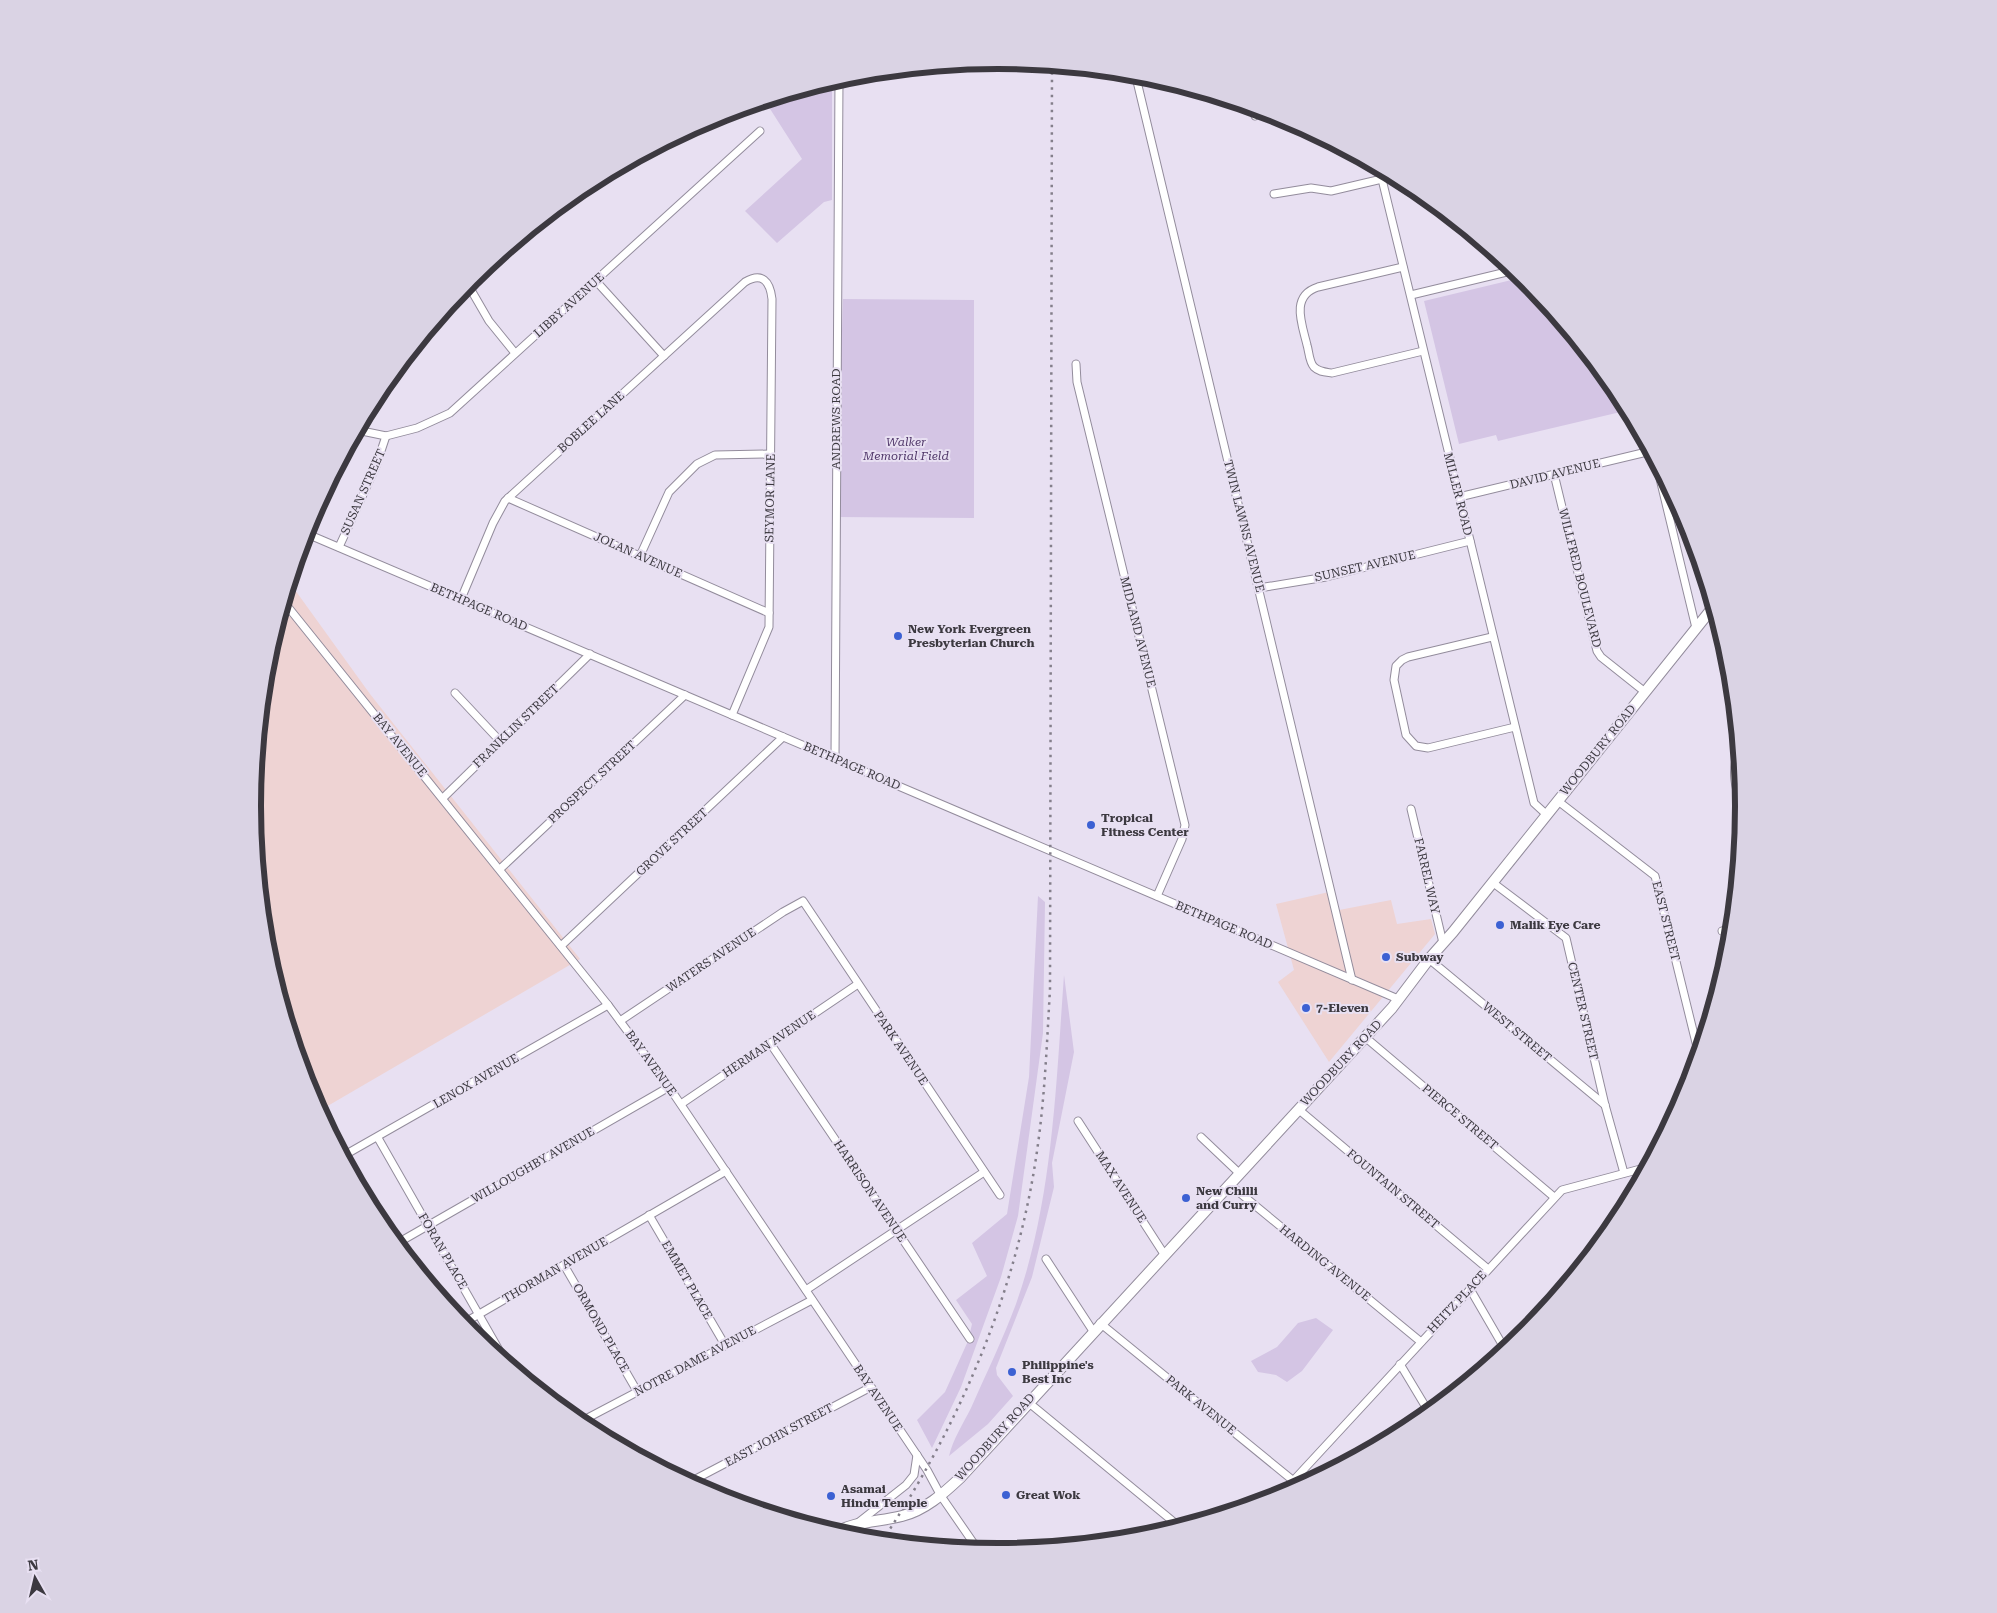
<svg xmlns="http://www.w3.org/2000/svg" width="1997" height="1613" font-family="'Roboto Serif',serif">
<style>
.commercial{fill:#eed3d3}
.green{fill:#d4c5e4}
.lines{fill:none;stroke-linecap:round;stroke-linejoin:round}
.minor-casing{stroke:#938c9c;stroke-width:9}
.secondary-casing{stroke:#938c9c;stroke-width:12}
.minor{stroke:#fff;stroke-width:7}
.secondary{stroke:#fff;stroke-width:10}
.rail{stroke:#847f8b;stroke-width:2.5;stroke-dasharray:2.5 5;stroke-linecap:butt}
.poi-dot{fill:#3c61d3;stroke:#e8e0f2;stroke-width:2}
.labels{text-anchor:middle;stroke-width:4;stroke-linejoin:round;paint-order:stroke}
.street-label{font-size:12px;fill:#3c3940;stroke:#e8e0f2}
.park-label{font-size:12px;font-style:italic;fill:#51386a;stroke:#e8e0f2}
.poi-label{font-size:12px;font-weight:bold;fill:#3c3940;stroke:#e8e0f2;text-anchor:start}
.rim{fill:none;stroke:#3c3940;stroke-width:6}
</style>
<rect width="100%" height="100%" fill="#e8e0f2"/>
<g class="commercial">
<polygon points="290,583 370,694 580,959 319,1111 309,1092 266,952 252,806 266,661"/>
<polygon points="1329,892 1334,911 1391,900 1397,924 1431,919 1435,934 1329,1062 1278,982 1294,970 1276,904"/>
</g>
<g class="green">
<polygon points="832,81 832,200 824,202 777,243 745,211 802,159 765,101"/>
<polygon points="1524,277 1619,392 1629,410 1498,441 1496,435 1459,444 1424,301"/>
<polygon points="843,299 974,300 974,518 836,517"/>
<polygon points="1038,896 1045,902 1043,1033 1018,1216 1001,1277 961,1387 932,1448 917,1420 945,1392 968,1341 972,1324 956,1300 987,1276 972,1243 1007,1214 1029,1077"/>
<path d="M1064 975 1074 1052 1052 1163 1054 1187 1032 1277 996 1368 997 1375 1013 1396 988 1424 949 1456C953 1439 963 1424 971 1408 986 1374 1003 1339 1016 1304 1053 1200 1056 1084 1064 975Z"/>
<polygon points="1316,1318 1333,1330 1302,1371 1287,1382 1276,1375 1258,1372 1251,1361 1277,1347 1298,1323"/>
</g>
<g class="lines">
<g class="minor-casing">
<g id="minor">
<polyline points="1135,73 1352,980"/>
<polyline points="1255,116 1263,110"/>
<polyline points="1379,167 1534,803 1547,815"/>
<polyline points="1274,194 1311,188 1331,191 1382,179"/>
<polyline points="1501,258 1505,272"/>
<path d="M1403 267 1318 287C1290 296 1302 324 1307 345 1309 351 1309 362 1314 367 1319 372 1325 372 1332 373L1423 351"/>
<polyline points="596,281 664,356"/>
<polyline points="467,283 489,321 515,353"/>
<polyline points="1411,295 1515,270"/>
<polyline points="1076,364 1077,382 1185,825 1182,839 1157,896"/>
<polyline points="357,430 386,436 417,428 450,413 760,131"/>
<polyline points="1655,458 1696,628"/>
<polyline points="1554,474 1597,651 1601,657 1645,692"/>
<polyline points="1459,497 1651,451"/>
<polyline points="508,498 769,613"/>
<polyline points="305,533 1398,999"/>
<polyline points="339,547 376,466 386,436"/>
<polyline points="640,556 669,492 697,464 715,455 770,454"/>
<polyline points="1259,588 1326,577 1470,541"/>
<path d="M461 599 493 523 505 501 745 282C762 272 770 281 772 299L769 627 732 715"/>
<polyline points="284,602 608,1005 669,1087 927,1470 941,1496 979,1551"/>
<polyline points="1492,637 1408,657 1402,660 1396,666 1394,680 1406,735 1416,746 1428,748 1515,727"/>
<polyline points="455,693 500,741"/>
<path d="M1739 750C1729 773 1738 795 1744 818"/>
<polyline points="835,759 839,79"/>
<polyline points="443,798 590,654"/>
<polyline points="1558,801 1655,876 1699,1055"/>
<polyline points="1411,809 1443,943"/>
<polyline points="500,869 685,695"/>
<polyline points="1492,882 1566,938 1605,1105 1624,1173"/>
<polyline points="1722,931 1733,929"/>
<polyline points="561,946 783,737"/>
<polyline points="1429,959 1605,1105"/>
<polyline points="620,1021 783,912 803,901 1000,1195"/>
<polyline points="1365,1037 1554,1197"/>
<polyline points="770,1043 970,1339"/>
<polyline points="681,1104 858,984"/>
<polyline points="1298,1109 1488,1269"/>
<polyline points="1078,1121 1164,1254"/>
<polyline points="1201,1137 1239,1173"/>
<polyline points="378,1138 507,1364"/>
<polyline points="343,1156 608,1005"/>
<polyline points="1229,1184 1421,1342"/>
<polyline points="649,1215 725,1345"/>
<polyline points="396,1244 669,1087"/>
<polyline points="1046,1259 1093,1331"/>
<polyline points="564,1265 637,1391"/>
<polyline points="1470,1289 1506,1351"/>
<polyline points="806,1290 984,1172"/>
<polyline points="1100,1323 1301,1487"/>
<polyline points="462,1324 726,1171"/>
<polyline points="1400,1364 1430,1414"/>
<polyline points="1028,1402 1181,1528"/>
<polyline points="578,1423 812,1300"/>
<polyline points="1293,1481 1562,1190 1648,1167"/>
<polyline points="688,1483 871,1387"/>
<polyline points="1256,1505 1298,1485"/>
<polyline points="859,1522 906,1485 914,1475 917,1455"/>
</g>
</g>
<g class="secondary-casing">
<path id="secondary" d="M834 1533C855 1521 879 1522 902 1516 925 1510 943 1494 960 1478L1392 1008 1429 959 1453 932 1714 606"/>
</g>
<use href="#minor" class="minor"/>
<use href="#secondary" class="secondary"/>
<path class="rail" d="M882 1541C961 1423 1019 1286 1038 1144 1045 1093 1047 1041 1050 989L1052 65"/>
</g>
<g class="poi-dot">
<circle cx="898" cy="636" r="5"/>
<circle cx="1091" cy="825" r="5"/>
<circle cx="1500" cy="925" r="5"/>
<circle cx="1386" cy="957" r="5"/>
<circle cx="1306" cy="1008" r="5"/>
<circle cx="1186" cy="1198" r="5"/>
<circle cx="1012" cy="1372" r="5"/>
<circle cx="1006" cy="1495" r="5"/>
<circle cx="831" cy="1496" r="5"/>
</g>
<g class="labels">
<g class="street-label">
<text transform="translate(569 305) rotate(-42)" y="4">LIBBY AVENUE</text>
<text transform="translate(836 419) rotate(-90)" y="4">ANDREWS ROAD</text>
<text transform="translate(591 422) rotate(-42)" y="4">BOBLEE LANE</text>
<text transform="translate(1555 474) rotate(-14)" y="4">DAVID AVENUE</text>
<text transform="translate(363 492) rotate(-66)" y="4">SUSAN STREET</text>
<text transform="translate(1458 494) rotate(76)" y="4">MILLER ROAD</text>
<text transform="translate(770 498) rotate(-89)" y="4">SEYMOR LANE</text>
<text transform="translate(1244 526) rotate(76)" y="4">TWIN LAWNS AVENUE</text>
<text transform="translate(638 555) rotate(24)" y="4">JOLAN AVENUE</text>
<text transform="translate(1365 566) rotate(-13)" y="4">SUNSET AVENUE</text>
<text transform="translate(1580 578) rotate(76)" y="4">WILLFRED BOULEVARD</text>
<text transform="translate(479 607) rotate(23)" y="4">BETHPAGE ROAD</text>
<text transform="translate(1138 632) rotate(76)" y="4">MIDLAND AVENUE</text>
<text transform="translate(516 726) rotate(-44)" y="4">FRANKLIN STREET</text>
<text transform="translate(400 745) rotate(51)" y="4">BAY AVENUE</text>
<text transform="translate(1598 750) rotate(-51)" y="4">WOODBURY ROAD</text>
<text transform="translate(852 766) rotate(23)" y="4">BETHPAGE ROAD</text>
<text transform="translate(592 782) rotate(-43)" y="4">PROSPECT STREET</text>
<text transform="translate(672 842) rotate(-43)" y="4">GROVE STREET</text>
<text transform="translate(1427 876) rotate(77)" y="4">FARREL WAY</text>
<text transform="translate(1666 921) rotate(76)" y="4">EAST STREET</text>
<text transform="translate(1224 925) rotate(23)" y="4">BETHPAGE ROAD</text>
<text transform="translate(711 960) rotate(-34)" y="4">WATERS AVENUE</text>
<text transform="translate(1583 1011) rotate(77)" y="4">CENTER STREET</text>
<text transform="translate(1517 1032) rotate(40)" y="4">WEST STREET</text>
<text transform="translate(769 1044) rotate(-34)" y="4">HERMAN AVENUE</text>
<text transform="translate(901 1048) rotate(56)" y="4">PARK AVENUE</text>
<text transform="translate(651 1063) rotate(54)" y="4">BAY AVENUE</text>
<text transform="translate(1341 1063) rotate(-47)" y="4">WOODBURY ROAD</text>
<text transform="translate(476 1081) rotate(-30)" y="4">LENOX AVENUE</text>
<text transform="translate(1460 1117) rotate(40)" y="4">PIERCE STREET</text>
<text transform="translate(533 1165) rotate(-30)" y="4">WILLOUGHBY AVENUE</text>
<text transform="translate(1121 1187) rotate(57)" y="4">MAX AVENUE</text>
<text transform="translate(1393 1189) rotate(40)" y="4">FOUNTAIN STREET</text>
<text transform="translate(870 1191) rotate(56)" y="4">HARRISON AVENUE</text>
<text transform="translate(443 1251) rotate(60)" y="4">FORAN PLACE</text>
<text transform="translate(1325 1263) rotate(39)" y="4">HARDING AVENUE</text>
<text transform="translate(555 1270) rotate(-30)" y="4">THORMAN AVENUE</text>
<text transform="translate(687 1280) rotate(60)" y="4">EMMET PLACE</text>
<text transform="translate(1457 1302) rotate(-47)" y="4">HEITZ PLACE</text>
<text transform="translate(601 1328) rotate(60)" y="4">ORMOND PLACE</text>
<text transform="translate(695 1361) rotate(-28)" y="4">NOTRE DAME AVENUE</text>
<text transform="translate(878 1398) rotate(56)" y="4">BAY AVENUE</text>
<text transform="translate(1201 1405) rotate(39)" y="4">PARK AVENUE</text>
<text transform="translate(779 1435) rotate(-28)" y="4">EAST JOHN STREET</text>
<text transform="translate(995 1437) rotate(-48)" y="4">WOODBURY ROAD</text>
</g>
<g class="park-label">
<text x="906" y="446">Walker<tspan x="906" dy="14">Memorial Field</tspan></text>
</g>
<g class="poi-label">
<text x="908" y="633">New York Evergreen<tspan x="908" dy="14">Presbyterian Church</tspan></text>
<text x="1101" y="822">Tropical<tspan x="1101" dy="14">Fitness Center</tspan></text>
<text x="1510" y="929">Malik Eye Care</text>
<text x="1396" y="961">Subway</text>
<text x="1316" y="1012">7-Eleven</text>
<text x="1196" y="1195">New Chilli<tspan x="1196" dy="14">and Curry</tspan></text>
<text x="1022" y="1369">Philippine's<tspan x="1022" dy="14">Best Inc</tspan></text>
<text x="841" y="1493">Asamai<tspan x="841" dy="14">Hindu Temple</tspan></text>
<text x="1016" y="1499">Great Wok</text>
</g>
</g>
<path d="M0 0H1997V1613H0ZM261 806a737 737 0 1 1 1474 0a737 737 0 1 1-1474 0Z" fill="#dad3e4" fill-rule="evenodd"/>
<path class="rim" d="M261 806a737 737 0 1 1 1474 0a737 737 0 1 1-1474 0Z"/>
<g transform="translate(35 1578) rotate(352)" stroke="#e8e0f2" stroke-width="4" paint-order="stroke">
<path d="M0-4L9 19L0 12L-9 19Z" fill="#3c3940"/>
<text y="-8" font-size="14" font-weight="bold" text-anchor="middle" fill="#3c3940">N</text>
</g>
</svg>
